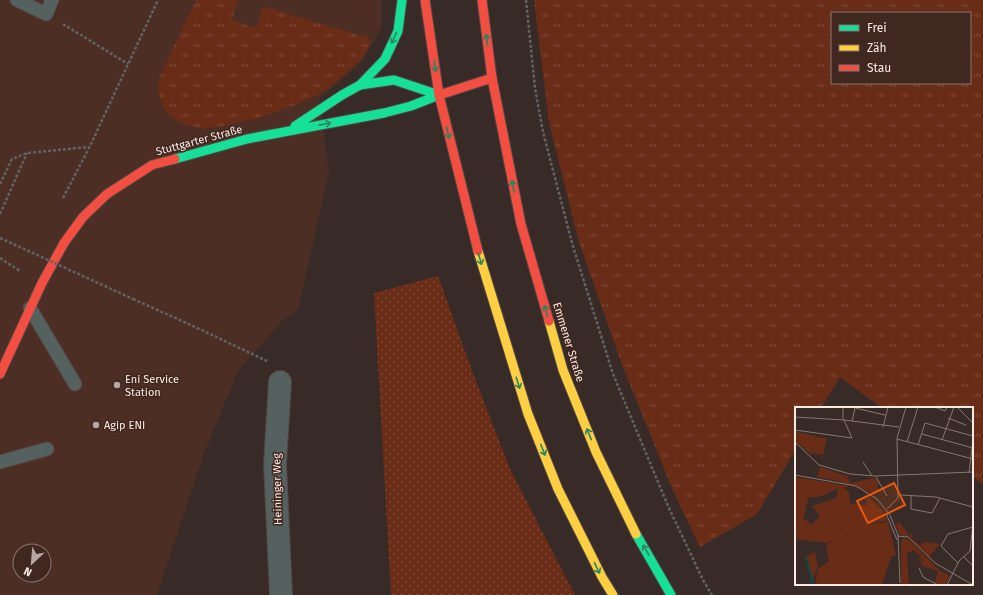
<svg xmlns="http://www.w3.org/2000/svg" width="983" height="595" font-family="'Fira Sans',sans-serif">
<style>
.built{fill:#4c2e24;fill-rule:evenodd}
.grass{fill:url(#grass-tufts);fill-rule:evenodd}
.garden{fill:url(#garden-dots)}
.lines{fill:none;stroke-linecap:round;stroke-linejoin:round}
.lane-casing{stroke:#524643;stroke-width:15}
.street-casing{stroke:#524643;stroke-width:24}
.fast-casing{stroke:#524643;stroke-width:11}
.slow-casing{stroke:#524643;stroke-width:11}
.jam-casing{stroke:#524643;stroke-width:11}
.path{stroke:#626362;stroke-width:2.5;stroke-dasharray:3 2;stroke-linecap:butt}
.lane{stroke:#55615f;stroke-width:13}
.street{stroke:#55615f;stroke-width:22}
.fast{stroke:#16e098;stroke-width:9}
.slow{stroke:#ffcf43;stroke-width:9}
.jam{stroke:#f24e42;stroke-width:9}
.path-bridge{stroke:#626362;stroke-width:2.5;stroke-dasharray:3 2;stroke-linecap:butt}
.oneway{stroke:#2b845c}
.poi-dot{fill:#b7a6a2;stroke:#40271f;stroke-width:1.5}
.labels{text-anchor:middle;stroke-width:3;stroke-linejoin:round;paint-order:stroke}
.street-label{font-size:11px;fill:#fbe9e4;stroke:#40271f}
.poi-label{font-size:11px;fill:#fbe9e4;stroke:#40271f;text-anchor:start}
.inset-river{fill:none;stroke:#084a49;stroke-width:2}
.inset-road{fill:none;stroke:#867773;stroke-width:1}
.view{fill:#e8590c;fill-opacity:0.15;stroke:#e8590c;stroke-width:2}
.inset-edge{fill:none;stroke:#fbe9e4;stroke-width:2}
</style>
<defs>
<pattern id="grass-tufts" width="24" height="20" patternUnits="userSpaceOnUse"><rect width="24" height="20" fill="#692c17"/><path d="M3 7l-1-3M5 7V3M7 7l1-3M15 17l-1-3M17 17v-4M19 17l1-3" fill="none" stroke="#7f4b39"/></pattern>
<pattern id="garden-dots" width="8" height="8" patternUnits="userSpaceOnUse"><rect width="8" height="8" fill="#692c17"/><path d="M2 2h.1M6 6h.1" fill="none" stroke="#7f4b39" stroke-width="1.8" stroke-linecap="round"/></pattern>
</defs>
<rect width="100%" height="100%" fill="#382b27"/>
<path class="built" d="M0 0H196L160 78 224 126 262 117 295 105 324 92 360 61 362 36 263 6 256 29 232 20 238 0H382V27L362 62 319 99 329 172 298 309 282 321 238 371 204 453 157 595H0ZM20 551H44V575H20Z"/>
<g class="grass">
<polygon points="196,0 238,0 232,20 256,28 263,6 362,36 365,33 371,43 360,61 324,92 295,105 262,117 224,126 201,129 186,125 172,118 163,107 158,92 159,78"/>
<path d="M534 0H983V484L972 476V408H882L840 377 821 408H796V449L757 514 700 547 674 493 622 365 578 239 549 122ZM832 13H970V83H832Z"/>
</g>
<polygon class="garden" points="438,276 474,376 510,469 575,595 391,595 374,293"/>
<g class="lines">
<g class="lane-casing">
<g id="lane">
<polyline points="17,0 46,14 52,0"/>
<polyline points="30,308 75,384"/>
<polyline points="0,462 47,449"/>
</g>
</g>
<g class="street-casing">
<polyline id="street" points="280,382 275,464 281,595"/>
</g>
<g class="fast-casing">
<g id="fast">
<polyline points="360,85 394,80 439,95"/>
<polyline points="295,126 342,95 360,85 385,59 398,31 402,0"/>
<polyline points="175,159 247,139 384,113 411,106 439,95"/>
<polyline points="636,534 671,595"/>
</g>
</g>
<g class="slow-casing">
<g id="slow">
<polyline points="478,251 528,414 558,489 602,577 613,595"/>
<polyline points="549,321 563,370 596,452 636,534"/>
</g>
</g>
<g class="jam-casing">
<g id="jam">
<polyline points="425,0 439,95 478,251"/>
<polyline points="482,0 492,78 521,224 549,321"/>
<polyline points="439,95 492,78"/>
<polyline points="0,374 42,283 64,243 83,217 107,194 152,165 175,159"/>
</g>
</g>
<g class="path">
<polyline points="526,0 535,88 543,132 572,243 613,374 668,506 703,580 712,595"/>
<polyline points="63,24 128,64"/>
<polyline points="0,184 12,159 27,153 89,147"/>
<polyline points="63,198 90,146 158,0"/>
<polyline points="0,214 27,153"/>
<polyline points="0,258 20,271"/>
<polyline points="133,299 193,326 267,361"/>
</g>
<use href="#lane" class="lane"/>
<use href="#street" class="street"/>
<use href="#fast" class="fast"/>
<use href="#slow" class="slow"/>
<use href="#jam" class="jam"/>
<polyline class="path-bridge" points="0,238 133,299"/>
</g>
<defs><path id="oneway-shaft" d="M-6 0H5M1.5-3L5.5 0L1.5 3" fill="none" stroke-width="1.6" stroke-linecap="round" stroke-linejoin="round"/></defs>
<g class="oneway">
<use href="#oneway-shaft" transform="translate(394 38) rotate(114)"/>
<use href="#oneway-shaft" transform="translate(487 40) rotate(-97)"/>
<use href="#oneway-shaft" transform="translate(435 66) rotate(82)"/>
<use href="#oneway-shaft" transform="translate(325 124) rotate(-11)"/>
<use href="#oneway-shaft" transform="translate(448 133) rotate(76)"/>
<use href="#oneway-shaft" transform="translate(513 186) rotate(-101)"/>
<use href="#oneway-shaft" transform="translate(480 259) rotate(74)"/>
<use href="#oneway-shaft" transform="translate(546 311) rotate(-106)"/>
<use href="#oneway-shaft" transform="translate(518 383) rotate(73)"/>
<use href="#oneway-shaft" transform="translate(589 434) rotate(-112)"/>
<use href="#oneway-shaft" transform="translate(543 450) rotate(68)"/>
<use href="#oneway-shaft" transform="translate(646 550) rotate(-120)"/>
<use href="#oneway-shaft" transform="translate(597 568) rotate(64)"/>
</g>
<g class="poi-dot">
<circle cx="117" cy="385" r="4"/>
<circle cx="96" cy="425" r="4"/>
</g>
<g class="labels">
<g class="street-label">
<text transform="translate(199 140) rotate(-15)" y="4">Stuttgarter Straße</text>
<text transform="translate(569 342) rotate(73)" y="4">Emmener Straße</text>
<text transform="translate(277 489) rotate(-91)" y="4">Heininger Weg</text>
</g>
<g class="poi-label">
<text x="125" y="383">Eni Service<tspan x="125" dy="13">Station</tspan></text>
<text x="104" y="429">Agip ENI</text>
</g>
</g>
<g transform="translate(795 407)">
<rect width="178" height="178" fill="#382b27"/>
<path d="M42 66 53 69 55 76 80 71 85 77 82 79 84 83 77 86 43 74ZM0 70 54 79 49 81 54 85 55 96 71 99 73 90 87 103 93 113 77 117 93 115 101 148 96 150 87 178H20L23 162 34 154 31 137 63 123 32 136 0 132ZM43 81 41 91 17 99 25 109 16 118 11 112 8 114 13 91H10L27 89ZM104 114 115 130V126L118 129 116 131 126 139 129 135 145 137 134 150 146 159 133 150 115 131 104 127 101 118ZM108 131 115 134 112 137 115 134 145 164 155 169 151 178 140 176 143 164 127 159 126 156 131 151 124 157 127 151 121 153 126 149 118 143 112 146 114 178H106V136ZM20 145 23 160 17 174 10 150Z" fill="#692c17" fill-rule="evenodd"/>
<path d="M0 25 21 29 17 48 0 34Z" fill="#692c17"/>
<path d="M25 60 42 66 43 74 22 70Z" fill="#692c17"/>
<path d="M21 30 32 31 27 52V48L17 46Z" fill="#692c17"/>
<path class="inset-river" d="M11 150 18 178"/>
<path class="inset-road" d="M140 0 150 4 152 0M162 0 178 16M60 1 90 8M0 10 49 13 104 20M153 11 171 18M48 13V0M57 14 60 1M88 20 93 0M0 23 57 31 49 13M127 27 178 41M102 32 178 52M147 33 159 0M0 35 24 58 55 67 80 69 178 65M112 35 123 0M123 38 130 16 178 29M68 55 77 69M174 66 178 33M0 68 61 79 82 92 95 108 103 128 105 176M81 70 92 89M106 88 141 90 178 100M116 89V102L137 106 145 91M92 102 103 91 102 31 111 0M91 106 102 133M102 129 113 130 140 156 178 178M169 150 178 159M163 156 146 139 153 127 178 120M124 161 128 170 143 178M152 178 164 154 175 144 178 117"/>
<path class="view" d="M99 76 110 98 73 116 62 94Z"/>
<rect width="178" height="178" class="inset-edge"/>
</g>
<rect x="831" y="12" width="140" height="72" fill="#40271f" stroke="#8b756e"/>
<rect x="839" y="25" width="20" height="6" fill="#16e098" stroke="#8b756e"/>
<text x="867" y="32" font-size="12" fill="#fbe9e4">Frei</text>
<rect x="839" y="45" width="20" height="6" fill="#ffcf43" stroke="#8b756e"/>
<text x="867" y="52" font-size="12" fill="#fbe9e4">Zäh</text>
<rect x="839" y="65" width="20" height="6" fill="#f24e42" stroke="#8b756e"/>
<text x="867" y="72" font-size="12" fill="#fbe9e4">Stau</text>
<g transform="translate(32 563) rotate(206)"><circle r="19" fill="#40271f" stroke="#8b756e"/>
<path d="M0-3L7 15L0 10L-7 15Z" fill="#b7a6a2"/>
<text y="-6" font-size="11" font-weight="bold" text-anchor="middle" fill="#fbe9e4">N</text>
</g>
</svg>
